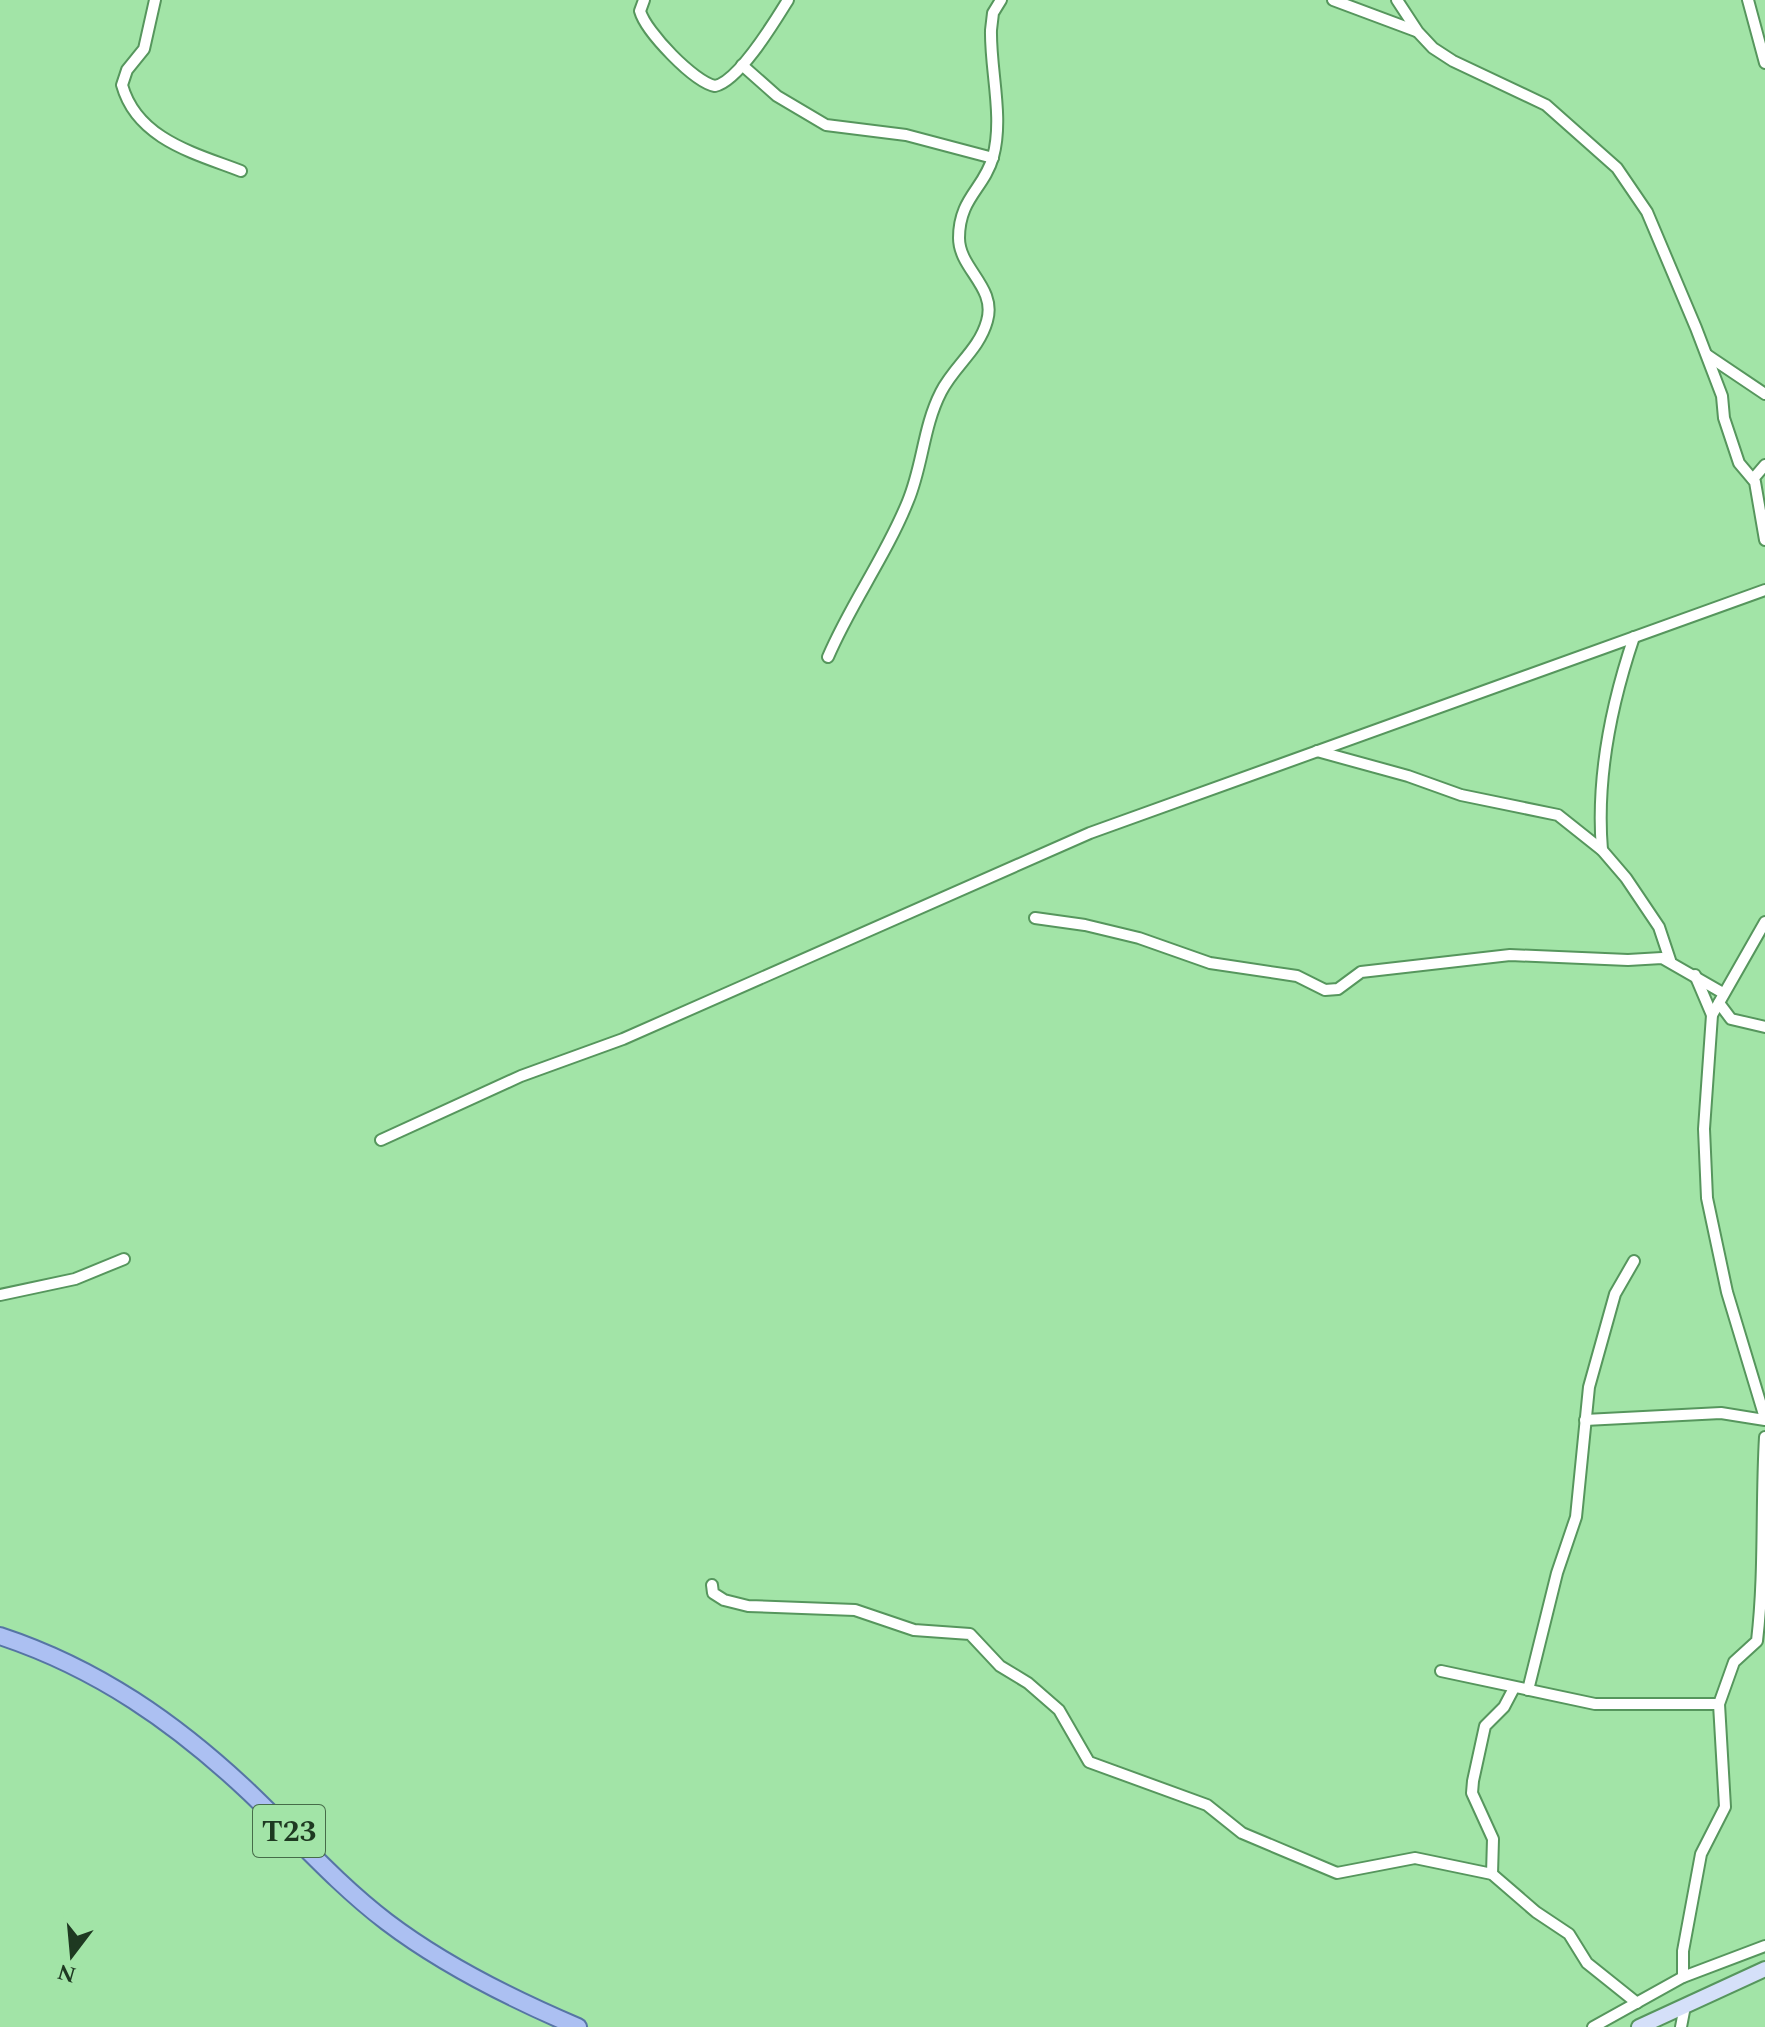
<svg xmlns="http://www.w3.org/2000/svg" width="1765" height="2027" font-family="Spectral,serif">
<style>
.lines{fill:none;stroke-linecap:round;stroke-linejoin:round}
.minor-casing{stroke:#56965d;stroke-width:14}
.secondary-casing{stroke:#56965d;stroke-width:18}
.primary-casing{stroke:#5675a4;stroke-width:20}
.minor{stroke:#fff;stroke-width:10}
.secondary{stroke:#d5e0f9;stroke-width:14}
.primary{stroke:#acc0f2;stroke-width:16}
.labels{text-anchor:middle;stroke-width:7;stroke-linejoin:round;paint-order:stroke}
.shield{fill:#a2e4a7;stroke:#466c49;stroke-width:2}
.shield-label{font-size:30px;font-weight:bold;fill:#1e3921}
</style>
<rect width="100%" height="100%" fill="#a2e4a7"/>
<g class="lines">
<g class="minor-casing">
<g id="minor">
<path d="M155 0 144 49 127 70 122 85C137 139 194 153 241 171"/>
<path d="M644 0 640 11C646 32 694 82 715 86 739 81 775 21 788 0"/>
<polyline points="1333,0 1416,31"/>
<polyline points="1397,0 1418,32 1433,48 1453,61 1546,105 1617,168 1647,212 1696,328 1722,396 1724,418 1739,463 1755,482 1765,540"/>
<polyline points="1748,0 1765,63"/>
<polyline points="742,65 777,96 826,125 906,135 993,158"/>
<polyline points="1707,355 1765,394"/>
<polyline points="1753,479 1765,465"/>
<path d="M828 657C851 603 886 556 908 501 923 465 923 427 941 392 954 366 979 350 987 321 997 287 959 269 959 238 959 198 984 189 993 157 1004 117 990 70 991 30L993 13 1001 0"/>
<polyline points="1317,751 1408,776 1461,795 1558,815 1602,850 1626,878 1659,927 1670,960"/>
<path d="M1602 850C1596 778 1611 705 1634 637"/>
<polyline points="1035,918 1085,925 1139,938 1210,963 1297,976 1325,990 1338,989 1361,972 1510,955 1628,960 1662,958 1723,993"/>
<polyline points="1765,922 1712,1015 1704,1129 1707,1198 1727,1292 1765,1418"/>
<polyline points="1695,975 1712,1015"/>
<polyline points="1719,1003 1731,1019 1765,1027"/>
<polyline points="381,1140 521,1076 623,1039 1090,833 1765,590"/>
<polyline points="0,1295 75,1279 124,1259"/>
<polyline points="1585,1420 1721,1413 1765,1420"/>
<polyline points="712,1585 713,1593 724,1600 748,1606 855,1610 914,1630 970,1634 1000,1666 1028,1683 1059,1710 1089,1762 1207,1805 1242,1833 1337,1873 1415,1858 1492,1874 1536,1912 1569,1934 1587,1963 1637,2003"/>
<polyline points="1441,1671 1595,1704 1719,1704"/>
<polyline points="1528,1690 1557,1573 1576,1517 1589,1387 1615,1294 1634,1261"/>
<polyline points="1492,1874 1493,1839 1472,1793 1473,1781 1485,1726 1504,1707 1514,1688"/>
<path d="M1683 1977V1951L1701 1854 1725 1807 1719 1704 1734 1662 1757 1641C1765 1573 1761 1505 1765 1437"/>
<polyline points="1593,2027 1683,1977 1765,1946"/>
<polyline points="1681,2027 1685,2006"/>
</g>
</g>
<g class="secondary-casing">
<polyline id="secondary" points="1639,2027 1765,1969"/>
</g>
<g class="primary-casing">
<path id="primary" d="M0 1636C97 1668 176 1723 250 1793 295 1836 337 1884 387 1922 445 1966 512 1999 578 2027"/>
</g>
<use href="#minor" class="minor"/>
<use href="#secondary" class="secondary"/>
<use href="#primary" class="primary"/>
</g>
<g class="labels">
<rect class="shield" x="253" y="1805" width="72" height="52" rx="6"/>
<g class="shield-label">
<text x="289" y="1841">T23</text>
</g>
</g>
<g transform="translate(72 1955) rotate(196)" stroke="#a2e4a7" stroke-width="6" paint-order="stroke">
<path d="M0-6L14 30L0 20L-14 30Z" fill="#1e3921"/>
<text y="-12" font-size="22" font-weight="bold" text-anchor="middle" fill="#1e3921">N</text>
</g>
</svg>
